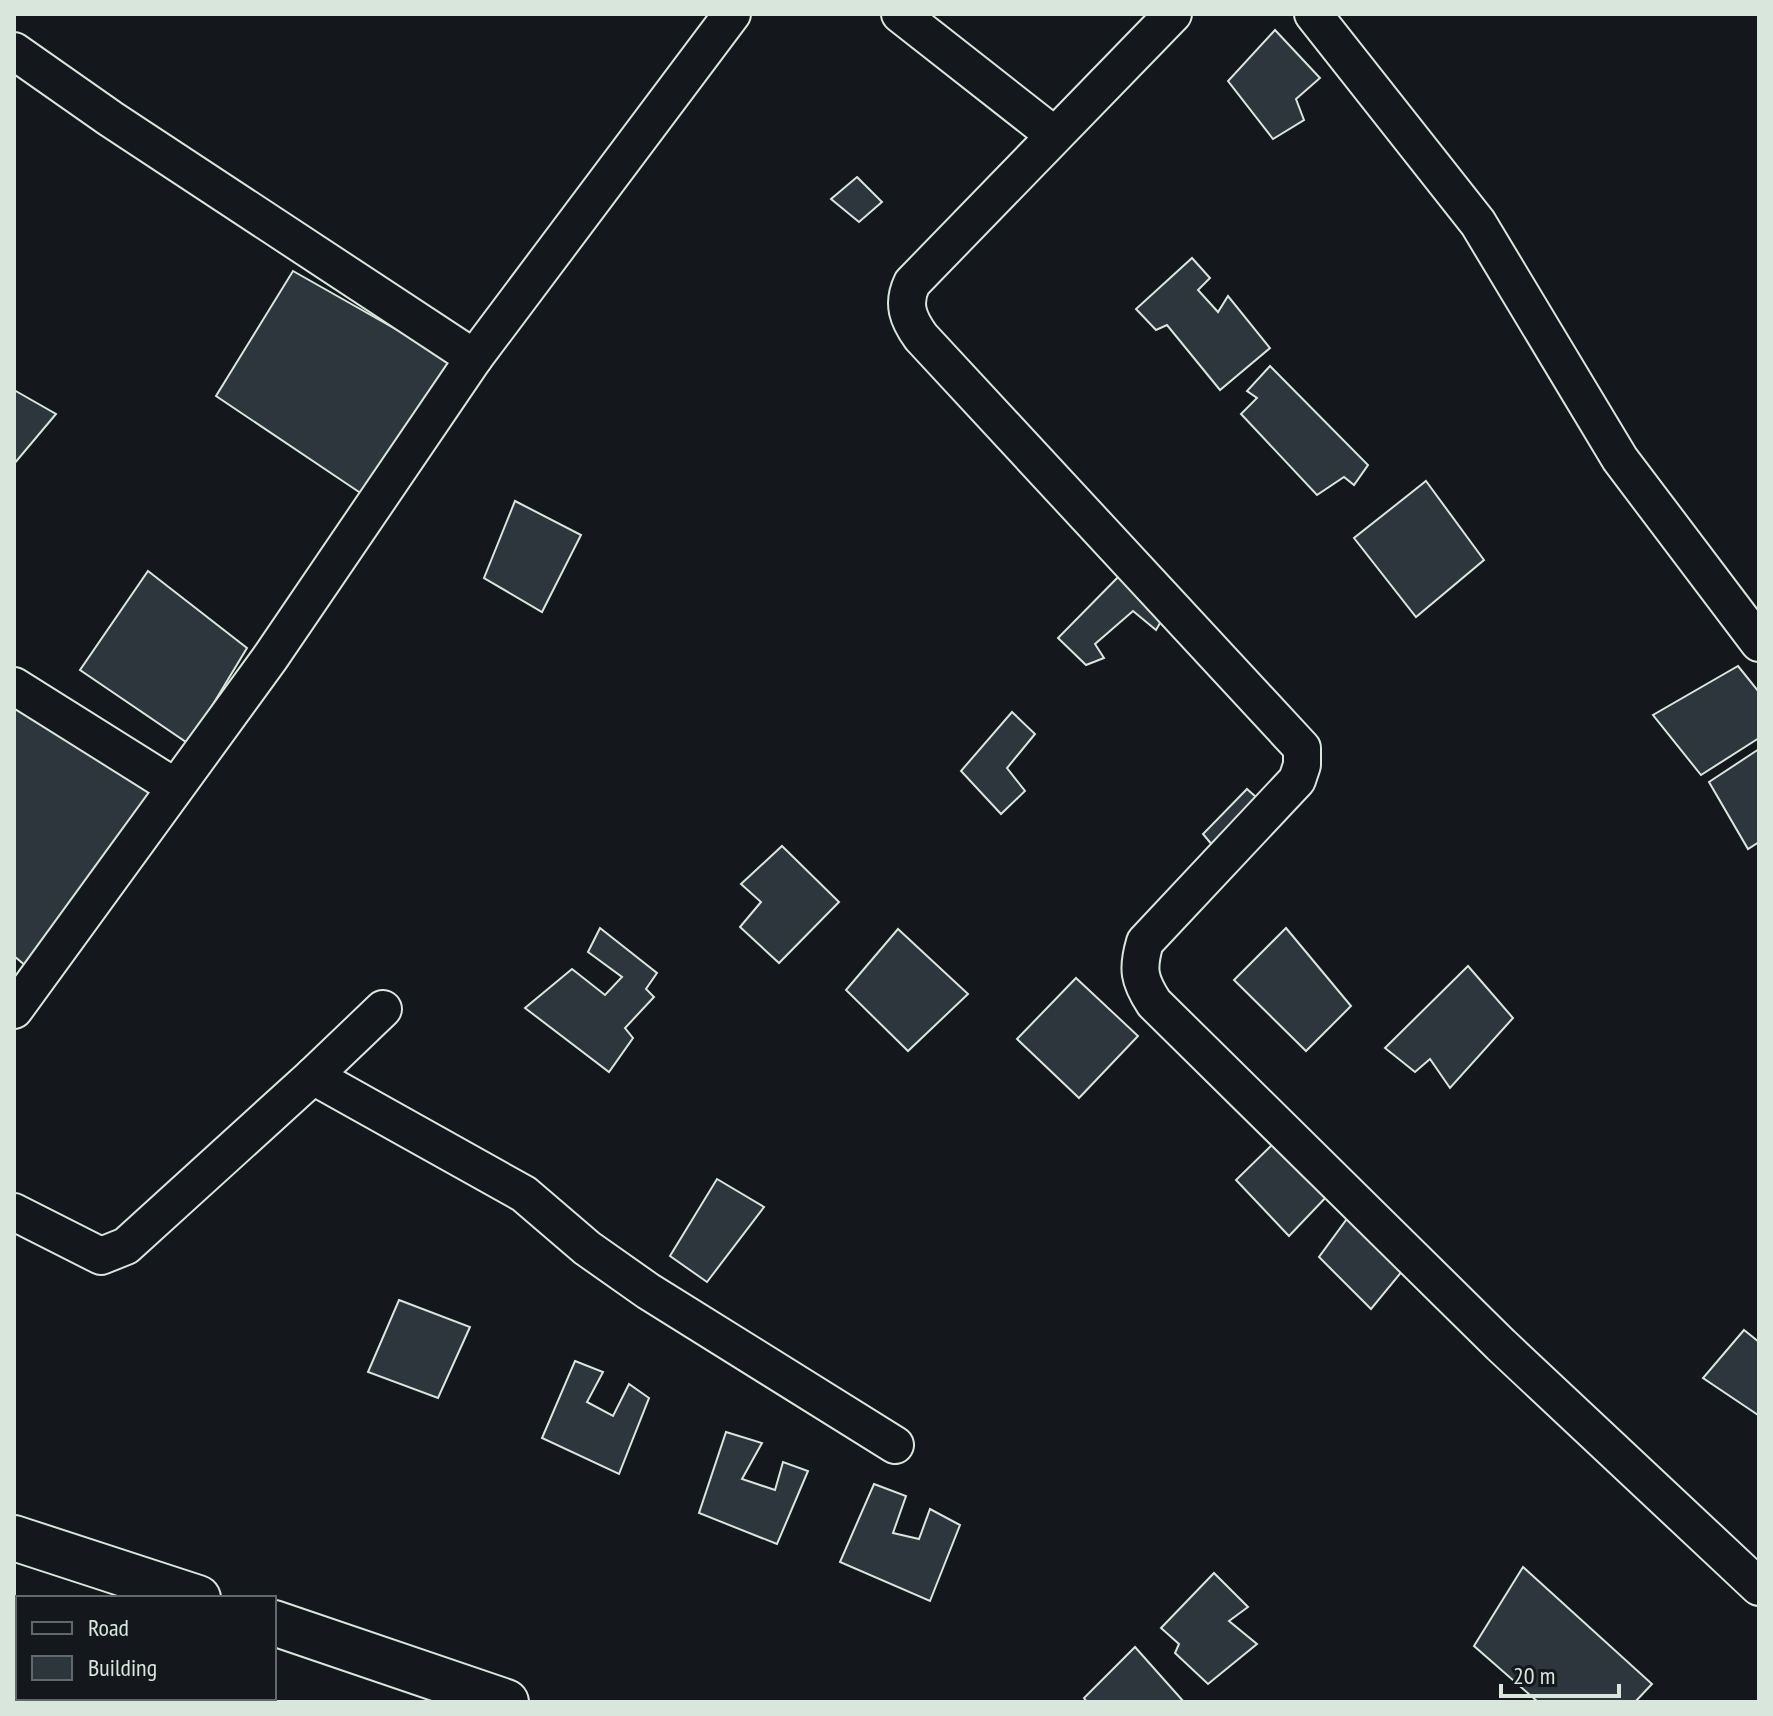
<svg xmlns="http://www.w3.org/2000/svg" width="1773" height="1716" font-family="'PT Sans Narrow',sans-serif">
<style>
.building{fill:#2c363c;stroke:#d8e6dc;stroke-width:2}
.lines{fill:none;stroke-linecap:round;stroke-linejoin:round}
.street-casing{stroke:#d8e6dc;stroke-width:40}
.secondary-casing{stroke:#d8e6dc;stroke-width:48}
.street{stroke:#14181c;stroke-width:36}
.secondary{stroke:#14181c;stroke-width:44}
</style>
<rect width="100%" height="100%" fill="#14181c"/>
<g class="building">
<polygon points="1275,30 1320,78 1296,99 1304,120 1273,139 1228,81"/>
<polygon points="857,177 882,202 859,222 831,199"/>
<polygon points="1192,258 1210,278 1198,290 1218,312 1228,296 1270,348 1220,390 1167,325 1156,330 1136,309"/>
<polygon points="293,271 459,365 362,494 216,396"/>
<polygon points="1270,366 1368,465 1354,485 1344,477 1317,495 1241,414 1257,398 1247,391"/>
<polygon points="14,390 56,414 14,464"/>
<polygon points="1426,481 1484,560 1416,617 1354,538"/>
<polygon points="515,501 581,535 542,612 484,578"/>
<polygon points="1126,569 1167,611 1156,630 1133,611 1095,644 1104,658 1086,665 1058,638"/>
<polygon points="148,571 247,648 189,744 80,670"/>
<polygon points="1738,666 1759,692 1759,738 1701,775 1653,715"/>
<polygon points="14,700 155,791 26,966 14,956"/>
<polygon points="1012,712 1035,734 1007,768 1025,791 1001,814 961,771"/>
<polygon points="1759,749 1759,842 1748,849 1709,782"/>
<polygon points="1247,789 1265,805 1218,852 1203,834"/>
<polygon points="782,846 839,902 779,963 740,927 761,902 741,884"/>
<polygon points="600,928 657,973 646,989 654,997 625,1028 633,1038 609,1072 525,1008 572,969 605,995 622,977 588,952"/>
<polygon points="1286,928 1351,1006 1306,1051 1234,980"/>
<polygon points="898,929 968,994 908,1051 846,990"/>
<polygon points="1468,966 1513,1018 1450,1088 1430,1059 1415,1072 1385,1048"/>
<polygon points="1076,978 1138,1036 1079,1098 1017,1039"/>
<polygon points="1279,1138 1331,1192 1289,1236 1236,1180"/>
<polygon points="717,1179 764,1207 707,1282 670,1256"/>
<polygon points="1352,1212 1408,1264 1371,1309 1319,1257"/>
<polygon points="399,1300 470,1327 438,1398 368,1372"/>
<polygon points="1744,1330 1759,1342 1758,1415 1703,1378"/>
<polygon points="575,1361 603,1372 587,1402 613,1416 629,1384 649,1398 619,1474 542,1438"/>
<polygon points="726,1432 762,1443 742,1479 775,1490 783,1462 808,1471 777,1544 699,1513"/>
<polygon points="874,1484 906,1496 893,1533 919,1539 930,1509 960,1525 930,1601 840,1562"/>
<polygon points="1523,1567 1652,1684 1635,1702 1538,1702 1474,1646"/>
<polygon points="1214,1573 1248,1607 1229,1621 1257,1644 1208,1684 1175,1653 1179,1644 1161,1628"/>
<polygon points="1135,1647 1184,1702 1087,1702 1084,1698"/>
</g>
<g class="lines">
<g class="street-casing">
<g id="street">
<polyline points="900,14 1054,135"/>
<path d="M1173 14 912 283C902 304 908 319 921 337L1302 748V765L1297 780 1145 942C1137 969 1139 980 1154 1003L1501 1345 1759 1587"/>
<polyline points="1313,14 1478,223 1620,459 1759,643"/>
<polyline points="14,51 111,119 474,358"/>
<polyline points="14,686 175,787"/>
<polyline points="14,1010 270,658 474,358 732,14"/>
<polyline points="313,1076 524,1194 587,1248 648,1291 895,1445"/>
<polyline points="14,1212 101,1256 126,1246 313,1076 383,1009"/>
</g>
</g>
<g class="secondary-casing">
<g id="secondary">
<polyline points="14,1538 198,1598"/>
<polyline points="274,1623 506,1702"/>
</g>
</g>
<use href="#street" class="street"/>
<use href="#secondary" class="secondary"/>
</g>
<rect width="1773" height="1716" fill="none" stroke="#d8e6dc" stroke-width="32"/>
<rect x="16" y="1596" width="260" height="104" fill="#14181c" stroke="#626a69" stroke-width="2"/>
<rect x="32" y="1622" width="40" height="12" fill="#14181c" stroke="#626a69" stroke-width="2"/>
<text x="88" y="1636" font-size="24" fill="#d8e6dc">Road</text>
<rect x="32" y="1656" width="40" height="24" fill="#2c363c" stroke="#626a69" stroke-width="2"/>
<text x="88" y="1676" font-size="24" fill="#d8e6dc">Building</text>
<path d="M1501 1684v12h118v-12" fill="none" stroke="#d8e6dc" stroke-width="4"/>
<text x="1513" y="1684" font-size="24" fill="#d8e6dc" stroke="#14181c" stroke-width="6" paint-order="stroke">20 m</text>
</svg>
